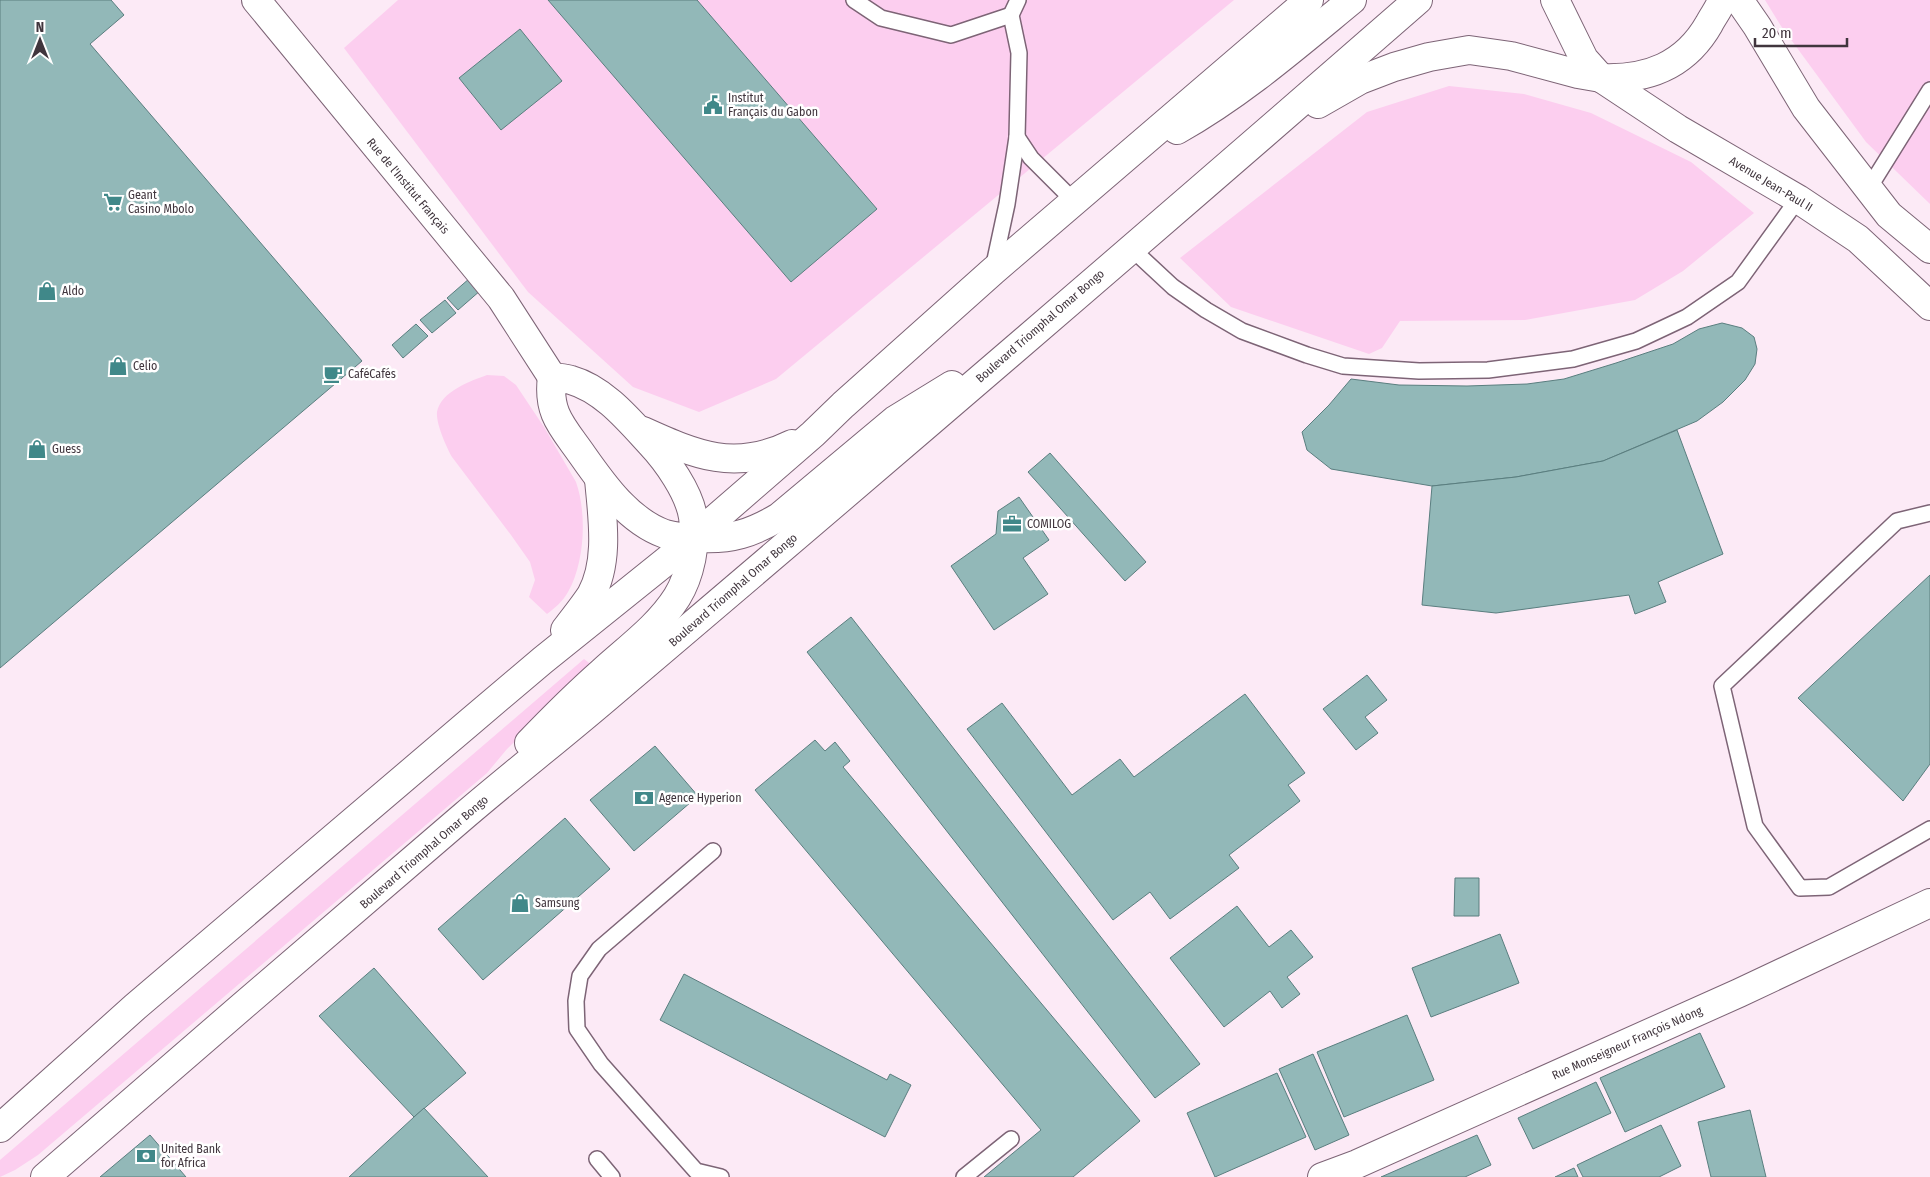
<svg xmlns="http://www.w3.org/2000/svg" width="1930" height="1177" font-family="'Fira Sans Condensed',sans-serif">
<style>
.green{fill:#fcceef}
.building{fill:#92b8b8;stroke:#5a7e7f}
.lines{fill:none;stroke-linecap:round;stroke-linejoin:round}
.lane-casing{stroke:#7d6476;stroke-width:18}
.street-casing{stroke:#7d6476;stroke-width:30}
.secondary-casing{stroke:#7d6476;stroke-width:30}
.primary-casing{stroke:#7d6476;stroke-width:30}
.lane{stroke:#fff;stroke-width:15}
.street{stroke:#fff;stroke-width:28}
.secondary{stroke:#fff;stroke-width:28}
.primary{stroke:#fff;stroke-width:28}
.labels{text-anchor:middle;stroke-width:5;stroke-linejoin:round;paint-order:stroke}
.poi-label{font-size:12px;fill:#40353d;stroke:#fff;text-anchor:start}
.street-label{font-size:12px;fill:#40353d;stroke:#fff}
</style>
<rect width="100%" height="100%" fill="#fceaf6"/>
<g class="green">
<polygon points="398,0 1234,0 776,379 699,412 633,387 528,292 344,48"/>
<polygon points="1765,0 1930,0 1930,204 1866,142 1781,26"/>
<polygon points="1449,86 1524,94 1591,113 1691,162 1754,213 1683,271 1635,300 1525,320 1400,321 1382,348 1369,354 1231,307 1180,258 1367,112"/>
<path d="M487 375 504 376 516 385 544 427 576 482C587 513 585 562 568 592 563 601 555 608 547 614L529 597 535 580 530 562 511 535 452 457C446 446 436 424 437 412 441 391 471 381 487 375Z"/>
<polygon points="584,659 593,666 507,749 487,773 38,1155 15,1170 0,1177 0,1160"/>
</g>
<g class="building">
<polygon points="0,0 111,0 124,15 90,44 362,361 0,668"/>
<polygon points="548,0 697,0 877,209 791,282"/>
<polygon points="520,29 562,81 501,130 459,78"/>
<polygon points="470,278 481,290 458,310 447,298"/>
<polygon points="445,300 456,313 432,333 420,320"/>
<polygon points="1722,323 1742,328 1754,337 1757,349 1755,364 1745,380 1723,402 1697,421 1603,461 1516,477 1432,486 1331,469 1307,450 1302,432 1329,405 1351,379 1399,385 1467,386 1527,384 1564,379 1616,363 1673,344 1699,329"/>
<polygon points="416,324 428,336 403,358 392,345"/>
<polygon points="1677,430 1723,554 1658,582 1666,602 1635,614 1629,595 1496,613 1422,605 1432,486 1516,477 1603,461"/>
<polygon points="1050,453 1146,562 1125,581 1028,472"/>
<polygon points="1019,497 1049,540 1023,558 1048,594 994,630 951,566 996,534 998,511"/>
<polygon points="1930,575 1930,764 1903,801 1798,698"/>
<polygon points="851,617 1200,1064 1155,1098 807,652"/>
<polygon points="1367,675 1387,700 1365,717 1378,733 1356,750 1323,709"/>
<polygon points="1245,694 1305,773 1288,785 1300,801 1229,855 1239,868 1170,919 1150,892 1113,920 967,729 1002,703 1072,795 1120,759 1134,777"/>
<polygon points="815,740 825,751 835,742 850,761 843,767 1140,1121 1073,1177 984,1177 1041,1130 755,790"/>
<polygon points="655,746 698,796 634,851 590,800"/>
<polygon points="565,818 610,869 483,980 438,929"/>
<polygon points="1455,878 1479,878 1479,916 1454,916"/>
<polygon points="1237,906 1269,947 1291,930 1313,957 1287,977 1300,994 1282,1008 1270,991 1224,1027 1170,958"/>
<polygon points="1500,934 1519,983 1431,1017 1412,968"/>
<polygon points="374,968 466,1073 414,1117 319,1016"/>
<polygon points="684,974 887,1080 890,1074 911,1085 885,1137 660,1020"/>
<polygon points="1407,1015 1434,1080 1344,1117 1317,1052"/>
<polygon points="1700,1033 1725,1087 1625,1132 1600,1078"/>
<polygon points="1313,1054 1349,1135 1315,1150 1279,1069"/>
<polygon points="1277,1073 1306,1137 1215,1177 1187,1113"/>
<polygon points="1596,1082 1611,1113 1533,1149 1518,1118"/>
<polygon points="424,1108 488,1177 349,1177 414,1117"/>
<polygon points="1750,1110 1766,1177 1711,1177 1698,1122"/>
<polygon points="1661,1125 1681,1166 1659,1177 1583,1177 1577,1165"/>
<polygon points="150,1135 186,1177 100,1177"/>
<polygon points="1477,1135 1491,1165 1465,1177 1381,1177"/>
<polygon points="1574,1168 1578,1177 1555,1177"/>
</g>
<g class="lines">
<g class="lane-casing">
<g id="lane">
<polyline points="854,0 881,18 951,35 1011,15"/>
<polyline points="1017,137 1031,158 1074,201"/>
<polyline points="1869,188 1930,90"/>
<polyline points="1131,248 1173,287 1206,310 1242,331 1307,355 1343,366 1419,371 1488,370 1573,359 1636,341 1687,317 1738,282 1798,199"/>
<polyline points="993,269 1007,204 1017,137 1019,53 1011,15 1018,0"/>
<polyline points="1930,513 1897,521 1722,686 1755,826 1800,888 1829,887 1930,829"/>
<polyline points="713,851 599,949 580,976 576,1001 577,1029 601,1064 696,1171 721,1177"/>
<polyline points="597,1159 612,1177"/>
<polyline points="964,1177 1011,1139"/>
</g>
</g>
<g class="street-casing">
<g id="street">
<polyline points="256,0 501,298 552,377"/>
<polyline points="1322,1177 1357,1164 1739,993 1930,903"/>
</g>
</g>
<g class="secondary-casing">
<g id="secondary">
<polyline points="1555,0 1584,59 1601,78 1678,129 1798,199 1858,239 1930,306"/>
<polyline points="1739,0 1757,26 1806,108 1889,215 1930,249"/>
<path d="M1601 78C1647 80 1685 66 1709 24 1713 16 1719 9 1722 0"/>
</g>
</g>
<g class="primary-casing">
<g id="primary">
<polyline points="1318,104 1360,80 1394,67 1429,57 1469,50 1511,56 1578,74 1601,78"/>
<path d="M1177 130C1241 94 1296 46 1352 0"/>
<path d="M643 431C696 455 735 472 792 444"/>
<path d="M565 630C574 618 583 607 591 595 610 561 602 515 599 479"/>
<path d="M529 743C552 719 576 695 602 672 627 649 658 627 677 597 690 576 697 543 693 517 689 492 667 461 650 443 628 419 603 389 571 380 565 378 558 378 552 377 547 414 563 427 583 456 604 486 629 521 665 534 676 537 689 538 699 538 731 540 752 533 779 517L895 420 952 385"/>
<polyline points="0,1128 135,1007 471,721 543,660 670,558 813,434 843,405 993,271 1309,0"/>
<path d="M45 1177C185 1056 324 935 465 815 513 774 563 735 612 693 882 464 1151 233 1418 0"/>
</g>
</g>
<use href="#lane" class="lane"/>
<use href="#street" class="street"/>
<use href="#secondary" class="secondary"/>
<use href="#primary" class="primary"/>
</g>
<defs>
<g id="civic-bare" transform="scale(1.5)"><path d="M-.6-6.5H3V-4.5H.6V-3L4-1V1h2V6H-6V1h2V-1L-.6-3ZM-1.2 2.5V6h2.4V2.5Z" fill="#408889" stroke="#fff" stroke-width="2.5" paint-order="stroke"/></g>
<g id="supermarket-bare" transform="scale(1.5)"><path d="M-6-5.5h2.5l.6 2H6L4.5 2H-2.5L-4.4-4H-6ZM-1.5 3.2a1.3 1.3 0 1 0 .1 0ZM3 3.2a1.3 1.3 0 1 0 .1 0Z" fill="#408889" stroke="#fff" stroke-width="2.5" paint-order="stroke"/></g>
<g id="shop-bare" transform="scale(1.5)"><path d="M-5-2.5h2.3a2.7 3.5 0 0 1 5.4 0H5L5.5 6h-11ZM-1.5-2.5h3a1.5 2.3 0 0 0-3 0Z" fill="#408889" stroke="#fff" stroke-width="2.5" paint-order="stroke"/></g>
<g id="cafe-bare" transform="scale(1.5)"><path d="M-5.5-4.5H6V0H3Q3 3.5 0 3.5H-2.5Q-5.5 3.5-5.5 0ZM3-3.2v2h1.7v-2ZM-6 4.5H4V6H-6Z" fill="#408889" stroke="#fff" stroke-width="2.5" paint-order="stroke"/></g>
<g id="office-bare" transform="scale(1.5)"><path d="M-6-3h4V-5.5h4V-3h4V5H-6ZM-1-4.5V-3h2v-1.5ZM-6 0V1H6V0Z" fill="#408889" stroke="#fff" stroke-width="2.5" paint-order="stroke"/></g>
<g id="bank-bare" transform="scale(1.5)"><path d="M-6-4H6V4H-6ZM0-2.3a2.3 2.3 0 1 0 0 4.6a2.3 2.3 0 1 0 0-4.6Z" fill="#408889" stroke="#fff" stroke-width="2.5" paint-order="stroke"/></g>
</defs>
<g fill-rule="evenodd">
<use href="#civic-bare" x="713" y="105"/>
<use href="#supermarket-bare" x="113" y="202"/>
<use href="#shop-bare" x="47" y="291"/>
<use href="#shop-bare" x="118" y="366"/>
<use href="#cafe-bare" x="333" y="374"/>
<use href="#shop-bare" x="37" y="449"/>
<use href="#office-bare" x="1012" y="524"/>
<use href="#bank-bare" x="644" y="798"/>
<use href="#shop-bare" x="520" y="903"/>
<use href="#bank-bare" x="146" y="1156"/>
</g>
<g class="labels">
<g class="poi-label">
<text x="728" y="102">Institut<tspan x="728" dy="14">Français du Gabon</tspan></text>
<text x="128" y="199">Geant<tspan x="128" dy="14">Casino Mbolo</tspan></text>
<text x="62" y="295">Aldo</text>
<text x="133" y="370">Celio</text>
<text x="348" y="378">CaféCafés</text>
<text x="52" y="453">Guess</text>
<text x="1027" y="528">COMILOG</text>
<text x="659" y="802">Agence Hyperion</text>
<text x="535" y="907">Samsung</text>
<text x="161" y="1153">United Bank<tspan x="161" dy="14">for Africa</tspan></text>
</g>
<g class="street-label">
<text transform="translate(1771 184) rotate(31)" y="4">Avenue Jean-Paul II</text>
<text transform="translate(408 186) rotate(50)" y="4">Rue de l'Institut Français</text>
<text transform="translate(1040 326) rotate(-41)" y="4">Boulevard Triomphal Omar Bongo</text>
<text transform="translate(733 590) rotate(-41)" y="4">Boulevard Triomphal Omar Bongo</text>
<text transform="translate(424 852) rotate(-41)" y="4">Boulevard Triomphal Omar Bongo</text>
<text transform="translate(1627 1043) rotate(-24)" y="4">Rue Monseigneur François Ndong</text>
</g>
</g>
<g transform="translate(40 40)" stroke="#ffffff" stroke-width="4" paint-order="stroke">
<path d="M0-4L9 19L0 12L-9 19Z" fill="#40353d"/>
<text y="-8" font-size="14" font-weight="bold" text-anchor="middle" fill="#40353d">N</text>
</g>
<path d="M1755 38v8h92v-8" fill="none" stroke="#40353d" stroke-width="2.5"/>
<text x="1762" y="38" font-size="15" fill="#40353d" stroke="#ffffff" stroke-width="4" paint-order="stroke">20 m</text>
</svg>
